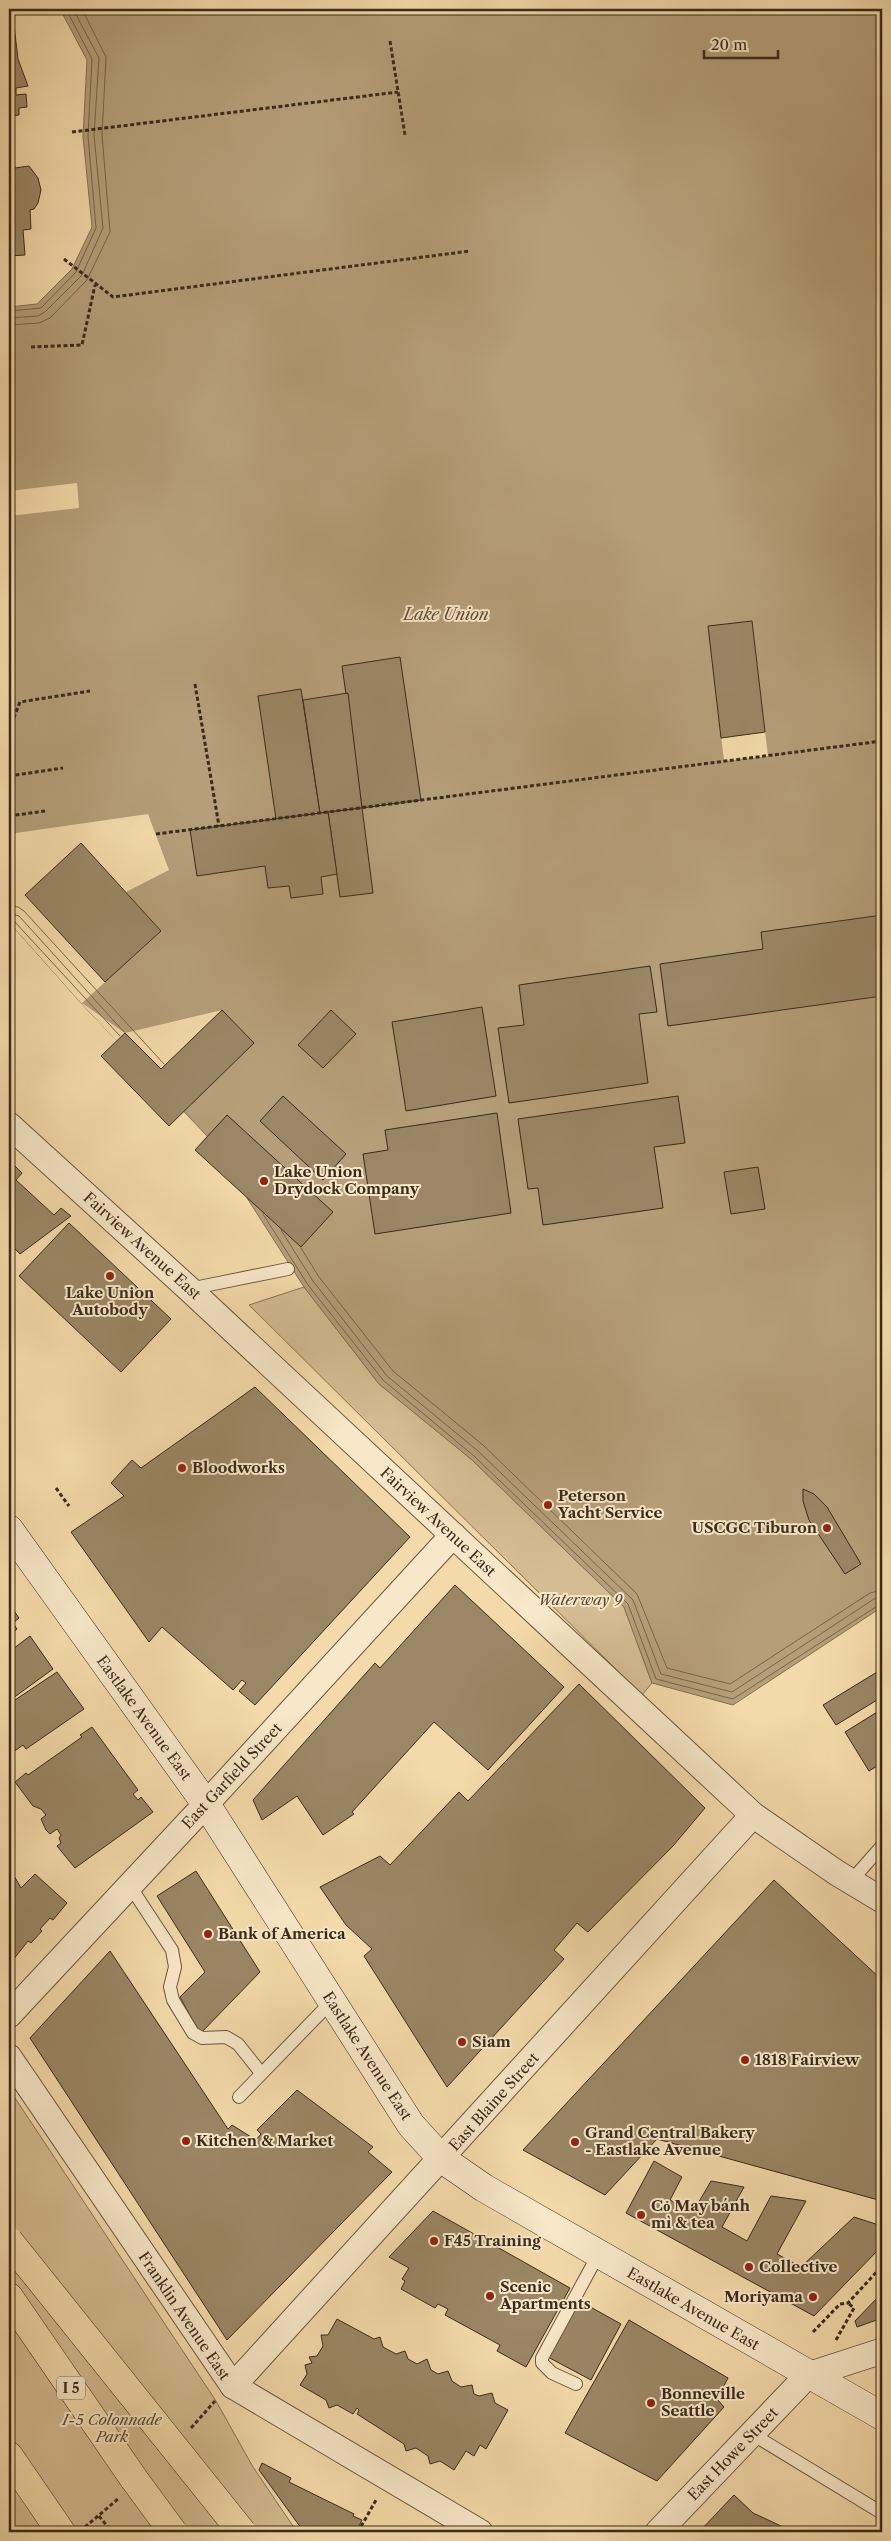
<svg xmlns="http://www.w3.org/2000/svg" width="891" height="2541" font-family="'Libre Caslon Text',serif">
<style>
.green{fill:#d5bc92;stroke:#887356}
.water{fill:#b59e79;stroke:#847053}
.pier{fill:#f4daaa}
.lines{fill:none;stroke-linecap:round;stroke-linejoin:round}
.shore{stroke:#78644a;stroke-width:1}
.building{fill:#9b8665;stroke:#3b2a1b}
.service-casing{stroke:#69563f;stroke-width:14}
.minor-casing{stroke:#69563f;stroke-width:27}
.secondary-casing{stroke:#3b2a1b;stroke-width:29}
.motorway-casing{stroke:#3b2a1b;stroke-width:29}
.path{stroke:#3b2a1b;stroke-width:3;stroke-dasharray:4 2.5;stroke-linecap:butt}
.service{stroke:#f8e7c8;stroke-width:12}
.minor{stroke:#f8e7c8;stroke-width:25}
.secondary{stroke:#f8e7c8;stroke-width:28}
.motorway{stroke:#f4daaa;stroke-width:28}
.motorway-bridge-casing{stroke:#3b2a1b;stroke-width:29;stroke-linecap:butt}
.motorway-bridge{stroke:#f4daaa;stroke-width:28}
.poi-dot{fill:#8f2418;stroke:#f8e7c8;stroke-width:2}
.labels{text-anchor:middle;stroke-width:4;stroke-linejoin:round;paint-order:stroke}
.shield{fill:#f8e7c8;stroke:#74634f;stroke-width:1}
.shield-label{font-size:14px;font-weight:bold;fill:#3b2a1b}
.poi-label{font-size:15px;font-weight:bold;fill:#3b2a1b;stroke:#f8e7c8;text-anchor:start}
.street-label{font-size:15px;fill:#3b2a1b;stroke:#f8e7c8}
.park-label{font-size:15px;font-style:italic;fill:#5a4733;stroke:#f8e7c8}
.water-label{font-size:16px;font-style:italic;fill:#604d37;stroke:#f8e7c8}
</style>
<rect width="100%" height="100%" fill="#f4daaa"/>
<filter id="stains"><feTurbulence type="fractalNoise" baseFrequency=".004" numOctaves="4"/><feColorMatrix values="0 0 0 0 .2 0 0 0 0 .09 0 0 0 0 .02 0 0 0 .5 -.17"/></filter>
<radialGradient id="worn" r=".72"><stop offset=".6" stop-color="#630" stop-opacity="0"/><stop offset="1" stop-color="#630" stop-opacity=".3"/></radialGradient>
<g class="green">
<polygon points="304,1287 379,1384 471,1459 624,1607 652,1683 642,1695 249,1305"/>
<polygon points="9,2089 216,2401 253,2467 297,2532 9,2532"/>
</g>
<polygon class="water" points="60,9 882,9 882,1607 733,1705 652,1683 624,1607 471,1459 379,1384 304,1287 208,1137 81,1003 9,922 9,307 37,304 72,269 92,227 83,136 87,60"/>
<g class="pier">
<polygon points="77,483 79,508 9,516 9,491"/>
<polygon points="752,621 768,756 724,761 708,626"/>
<polygon points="148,814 169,870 126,892 161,931 82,1003 125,1033 222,1010 254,1043 183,1112 81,1003 9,922 9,834"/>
</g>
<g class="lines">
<g class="shore">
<polyline points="9,311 41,308 76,272 96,228 88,136 92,59 66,9"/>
<polyline points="9,318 38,316 45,312 82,275 103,228 94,135 99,58 73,9"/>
<polyline points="9,325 39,323 50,318 87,280 110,232 102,135 106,57 82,9"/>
<polyline points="9,905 18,907 24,911 164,1064"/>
<polyline points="9,913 19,916 124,1032"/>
<polyline points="9,919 14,921 120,1036"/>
<polyline points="263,1214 308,1285 383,1380 474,1456 628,1604 656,1679 733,1699 882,1603"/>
<polyline points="281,1230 313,1281 387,1376 478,1451 633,1600 661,1674 732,1692 874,1599 882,1597"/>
<polyline points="301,1248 319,1277 393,1371 483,1445 637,1594 667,1668 730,1684 870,1593 882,1590"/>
</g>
</g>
<g class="building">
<polygon points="9,9 12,9 18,59 28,86 16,88 16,95 26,94 27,107 19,108 19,115 9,116"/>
<polygon points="12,146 15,168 29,166 38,178 41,190 38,203 34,209 30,210 31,229 23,230 25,255 9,256 9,147"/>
<polygon points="752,621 765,732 721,738 708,626"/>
<polygon points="400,657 421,800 362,808 342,666"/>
<polygon points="301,689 320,813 276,819 258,696"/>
<polygon points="348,693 362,808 320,813 303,700"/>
<polygon points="362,808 373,893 340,897 328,812"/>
<polygon points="328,812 337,874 321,877 323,894 291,898 289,886 268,888 265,866 197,876 190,830"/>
<polygon points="81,843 161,931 105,982 25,895"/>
<polygon points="882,915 882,996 668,1026 660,964 763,949 761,932"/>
<polygon points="650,966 657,1012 639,1014 648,1083 509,1103 498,1028 524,1025 519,985"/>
<polygon points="482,1007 496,1096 406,1111 392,1022"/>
<polygon points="222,1010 254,1043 169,1126 101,1056 125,1033 161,1069"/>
<polygon points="331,1010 356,1034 323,1068 298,1045"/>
<polygon points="283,1096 346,1154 323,1180 260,1121"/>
<polygon points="678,1096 685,1143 654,1147 663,1208 543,1225 538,1188 528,1189 518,1119"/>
<polygon points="497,1113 511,1213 375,1234 363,1154 388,1150 385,1130"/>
<polygon points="227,1115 333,1212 301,1247 195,1150"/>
<polygon points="9,1160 22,1173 16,1180 54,1215 61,1208 71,1216 20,1254 9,1243"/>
<polygon points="758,1167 765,1209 731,1214 724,1172"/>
<polygon points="69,1223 171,1319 121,1372 19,1276"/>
<polygon points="255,1387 410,1537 255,1705 239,1691 246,1683 242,1680 233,1690 162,1627 149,1642 71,1532 124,1496 111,1483 132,1460 141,1468"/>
<polygon points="803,1489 814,1494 827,1507 861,1564 845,1574 809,1520 803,1501"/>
<polygon points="455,1585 564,1687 488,1770 434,1722 352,1812 354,1814 323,1835 297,1796 262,1820 253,1800 375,1663 380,1668"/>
<polygon points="9,1604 19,1618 13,1623 17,1629 9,1635"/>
<polygon points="30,1636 53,1669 9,1701 9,1652"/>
<polygon points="882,1669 882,1697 836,1725 823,1705"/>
<polygon points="57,1672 84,1709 26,1749 23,1745 9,1755 9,1710 11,1708 9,1704"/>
<polygon points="579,1684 705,1808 673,1846 588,1932 577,1923 554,1950 564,1959 447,2087 364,1956 372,1949 346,1925 320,1887 380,1856 390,1865 459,1792 468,1801"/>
<polygon points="882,1709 882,1763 869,1771 845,1732"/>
<polygon points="92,1727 138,1790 133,1794 138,1800 141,1797 153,1812 75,1868 57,1846 61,1843 59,1838 61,1835 57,1829 50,1834 46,1830 41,1819 46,1815 41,1809 33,1806 15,1782 26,1773 28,1775 82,1737 80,1735"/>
<polygon points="9,1867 21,1888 35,1874 67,1903 53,1920 50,1918 40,1929 42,1931 31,1943 28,1941 9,1965"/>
<polygon points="196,1871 260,1972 200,2034 180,1997 205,1972 157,1896"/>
<polygon points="774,1880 882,1980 882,2201 657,2139 605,2195 523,2150"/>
<polygon points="110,1951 228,2129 232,2125 256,2140 261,2134 257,2130 297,2090 373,2147 368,2152 392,2172 227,2340 30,2038"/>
<polygon points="654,2161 682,2177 670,2200 693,2212 711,2181 744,2187 722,2227 747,2241 771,2196 806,2201 777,2254 801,2267 854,2217 882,2226 882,2246 814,2316 626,2213"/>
<polygon points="433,2211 570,2288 526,2367 497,2351 500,2345 445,2315 448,2309 438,2304 435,2308 401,2289 405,2281 402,2279 409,2268 389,2257"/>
<polygon points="882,2293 882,2318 857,2327 855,2321"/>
<polygon points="576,2299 621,2324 591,2380 546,2356"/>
<polygon points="337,2319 374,2339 380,2337 383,2347 396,2354 405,2351 408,2359 417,2364 427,2359 431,2370 438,2374 448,2371 452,2381 461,2387 472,2385 474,2394 479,2396 492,2393 495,2403 508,2410 486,2449 480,2445 474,2456 466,2451 454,2470 440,2461 430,2464 428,2456 416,2448 406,2451 404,2444 357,2414 359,2410 357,2408 353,2414 337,2405 329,2408 326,2400 300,2385 307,2374 305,2365 312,2363 309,2357 317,2356 323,2346 321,2335 328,2335"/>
<polygon points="629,2320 728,2378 717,2399 724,2407 657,2481 565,2433"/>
<polygon points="262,2463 291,2478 289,2482 354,2514 353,2516 362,2520 356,2532 304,2532 259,2470"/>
<polygon points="734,2495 753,2513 794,2532 699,2532"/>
</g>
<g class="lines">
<g class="service-casing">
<g id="service">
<polyline points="189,1289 288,1269"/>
<polyline points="851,1881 882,1846"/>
<polyline points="130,1886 172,1950 175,1967 170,1987 173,2000 193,2033 202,2038 226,2037 238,2044 261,2073"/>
<polyline points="239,2097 332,2001"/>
<polyline points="576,2384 552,2373 542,2363 542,2358 598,2255"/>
<polyline points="752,2434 882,2513"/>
</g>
</g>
<g class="minor-casing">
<g id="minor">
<polyline points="9,1125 189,1289 753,1815 837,1873 882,1900"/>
<polyline points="9,2015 206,1804 453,1535"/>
<polyline points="9,2057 233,2386 480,2532"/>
<polyline points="233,2386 753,1815"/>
<polyline points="658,2532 808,2375 882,2351"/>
</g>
</g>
<g class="secondary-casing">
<polyline id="secondary" points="9,1529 206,1804 411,2125 442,2159 484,2188 882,2416"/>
</g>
<g class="motorway-casing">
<g id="motorway">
<polyline points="9,2297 134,2479"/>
<polyline points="9,2456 61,2532"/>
</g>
</g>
<g class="path">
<polyline points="390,41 405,135"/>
<polyline points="72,132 398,92"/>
<polyline points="64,259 113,297 470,251"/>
<polyline points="31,347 82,345 95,285"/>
<polyline points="195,684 219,826"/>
<polyline points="9,730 20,702 90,691"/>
<polyline points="9,776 63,768"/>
<polyline points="9,816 45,811"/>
<polyline points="156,834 882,741"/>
<polyline points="56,1488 69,1506"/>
<polyline points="813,2332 840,2304 848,2303 882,2266"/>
<polyline points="836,2340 854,2308 848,2303"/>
<polyline points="191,2428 215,2401"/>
<polyline points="99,2516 112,2532"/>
<polyline points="85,2527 118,2499"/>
<polyline points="358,2532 376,2500"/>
</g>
<use href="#service" class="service"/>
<use href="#minor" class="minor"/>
<use href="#secondary" class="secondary"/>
<use href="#motorway" class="motorway"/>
<g class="motorway-bridge-casing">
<g id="motorway-bridge">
<polyline points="9,2241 242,2532"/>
<polyline points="134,2479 173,2532"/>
</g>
</g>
<use href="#motorway-bridge" class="motorway-bridge"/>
</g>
<g class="poi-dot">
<circle cx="264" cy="1181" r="5"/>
<circle cx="110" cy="1276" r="5"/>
<circle cx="182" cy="1468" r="5"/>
<circle cx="548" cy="1505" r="5"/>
<circle cx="827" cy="1528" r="5"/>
<circle cx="208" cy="1934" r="5"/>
<circle cx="462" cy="2042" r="5"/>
<circle cx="745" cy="2060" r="5"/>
<circle cx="186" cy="2141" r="5"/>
<circle cx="575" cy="2142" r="5"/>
<circle cx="641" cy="2215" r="5"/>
<circle cx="434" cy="2241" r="5"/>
<circle cx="749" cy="2267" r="5"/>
<circle cx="490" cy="2296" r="5"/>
<circle cx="813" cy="2297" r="5"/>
<circle cx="651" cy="2403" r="5"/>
</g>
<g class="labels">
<rect class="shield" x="57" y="2376.5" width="28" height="23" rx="4"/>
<g class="shield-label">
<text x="71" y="2393">I 5</text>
</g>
<g class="poi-label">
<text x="274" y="1177">Lake Union<tspan x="274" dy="17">Drydock Company</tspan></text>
<text x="110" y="1298" text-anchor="middle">Lake Union<tspan x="110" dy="17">Autobody</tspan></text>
<text x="192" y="1473">Bloodworks</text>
<text x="558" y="1501">Peterson<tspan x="558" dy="17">Yacht Service</tspan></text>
<text x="817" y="1533" text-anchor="end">USCGC Tiburon</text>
<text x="218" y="1939">Bank of America</text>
<text x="472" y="2047">Siam</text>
<text x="755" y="2065">1818 Fairview</text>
<text x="585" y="2138">Grand Central Bakery<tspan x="585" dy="17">- Eastlake Avenue</tspan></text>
<text x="196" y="2146">Kitchen &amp; Market</text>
<text x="651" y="2211">Cỏ May bánh<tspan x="651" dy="17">mì &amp; tea</tspan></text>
<text x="444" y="2246">F45 Training</text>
<text x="759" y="2272">Collective</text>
<text x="500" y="2292">Scenic<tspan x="500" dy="17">Apartments</tspan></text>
<text x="803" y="2302" text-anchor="end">Moriyama</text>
<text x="661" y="2399">Bonneville<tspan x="661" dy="17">Seattle</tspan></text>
</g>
<g class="street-label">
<text transform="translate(142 1246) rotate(42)" y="5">Fairview Avenue East</text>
<text transform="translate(438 1522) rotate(43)" y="5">Fairview Avenue East</text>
<text transform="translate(144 1718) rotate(54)" y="5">Eastlake Avenue East</text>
<text transform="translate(232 1776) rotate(-47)" y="5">East Garfield Street</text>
<text transform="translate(367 2056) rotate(57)" y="5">Eastlake Avenue East</text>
<text transform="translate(494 2102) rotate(-48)" y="5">East Blaine Street</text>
<text transform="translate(693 2309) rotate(30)" y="5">Eastlake Avenue East</text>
<text transform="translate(184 2316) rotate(56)" y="5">Franklin Avenue East</text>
<text transform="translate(733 2454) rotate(-46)" y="5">East Howe Street</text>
</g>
<g class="park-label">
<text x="580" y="1605">Waterway 9</text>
<text x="112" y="2425">I-5 Colonnade<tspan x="112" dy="17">Park</tspan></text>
</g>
<g class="water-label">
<text x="446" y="620">Lake Union</text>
</g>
</g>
<rect width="891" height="2541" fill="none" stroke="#f4daaa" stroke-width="30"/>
<rect x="10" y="10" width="871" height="2521" fill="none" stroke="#3b2a1b" stroke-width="2.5"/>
<rect x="15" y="15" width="861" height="2511" fill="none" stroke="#3b2a1b"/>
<path d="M704 50v8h74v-8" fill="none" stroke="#3b2a1b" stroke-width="2.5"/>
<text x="711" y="50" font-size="15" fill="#3b2a1b" stroke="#f8e7c8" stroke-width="4" paint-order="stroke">20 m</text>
<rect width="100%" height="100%" filter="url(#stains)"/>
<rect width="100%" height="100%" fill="url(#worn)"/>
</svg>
